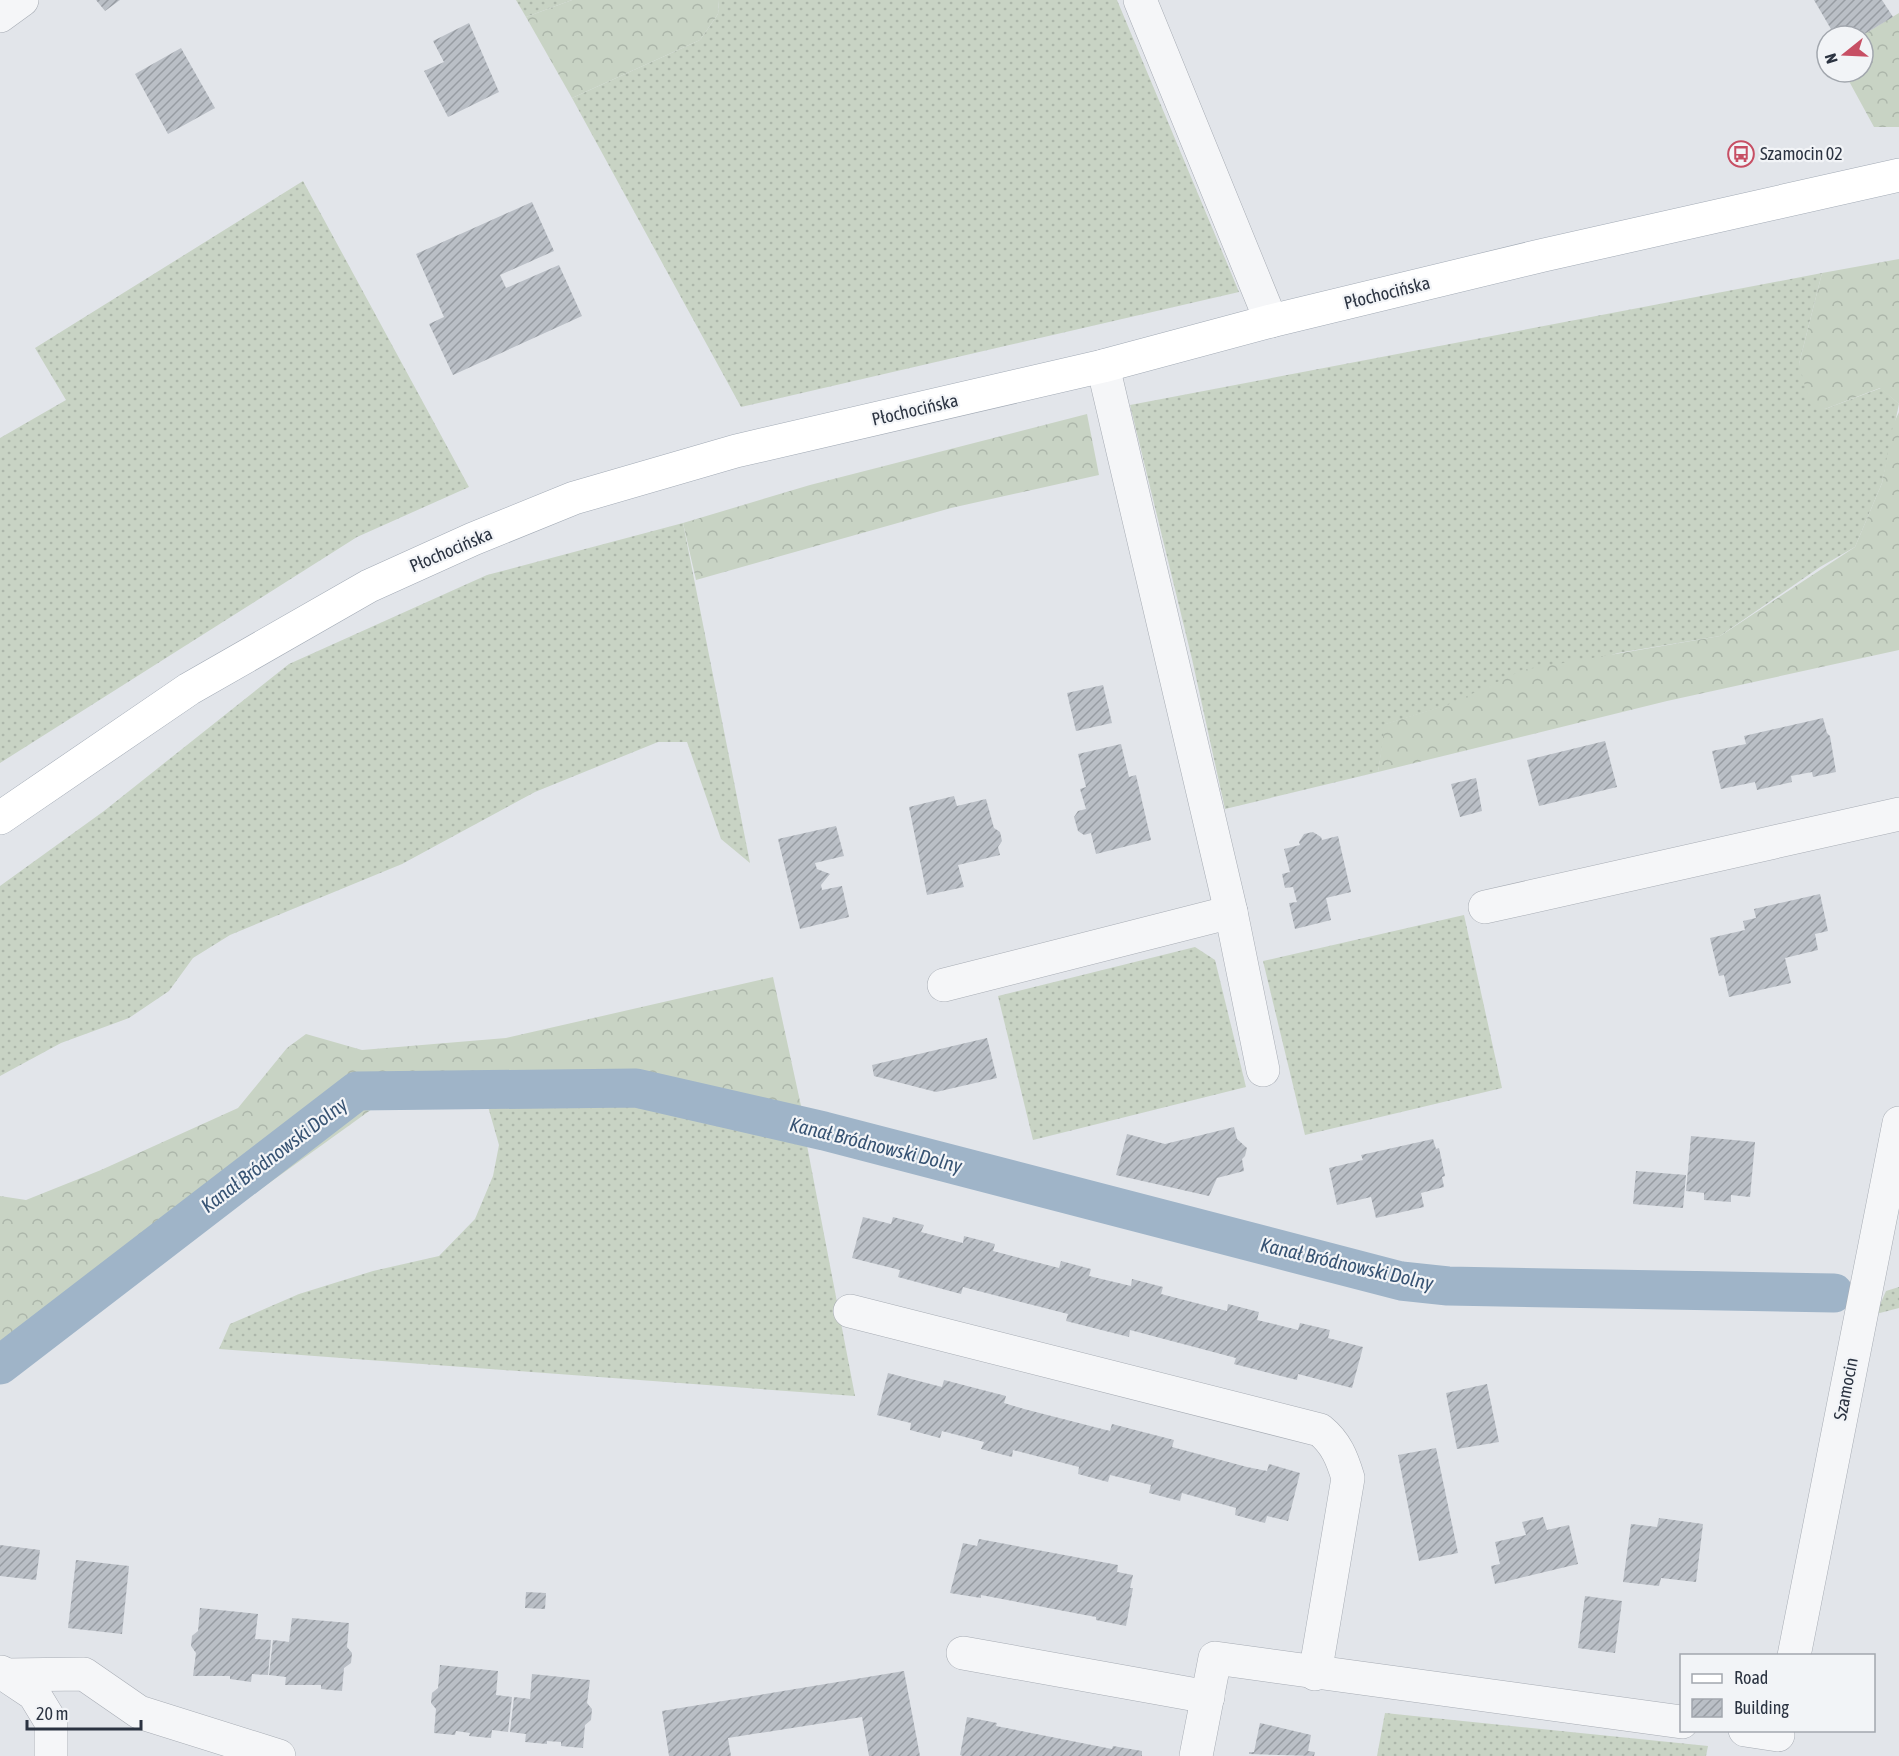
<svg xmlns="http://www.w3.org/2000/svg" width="1899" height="1756" font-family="'Asap Condensed',sans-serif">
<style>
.grass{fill:url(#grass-dots)}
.forest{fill:url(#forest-crowns)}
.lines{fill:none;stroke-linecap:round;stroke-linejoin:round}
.canal{stroke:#9fb4c8;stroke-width:39}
.building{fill:url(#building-hatch)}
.minor-casing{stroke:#a7acb4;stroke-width:34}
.major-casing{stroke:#a2aab5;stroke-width:34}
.minor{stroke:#f5f6f8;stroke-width:33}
.major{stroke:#fff;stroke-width:33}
.labels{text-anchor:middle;stroke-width:4.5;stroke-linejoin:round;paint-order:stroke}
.poi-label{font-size:18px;fill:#2b3341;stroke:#f2f4f7;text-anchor:start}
.street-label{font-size:18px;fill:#2b3341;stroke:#f2f4f7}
.water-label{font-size:20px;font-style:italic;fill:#375373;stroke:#f2f4f7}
</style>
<defs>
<pattern id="grass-dots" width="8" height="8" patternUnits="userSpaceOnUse" patternTransform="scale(1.5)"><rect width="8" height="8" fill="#c8d3c4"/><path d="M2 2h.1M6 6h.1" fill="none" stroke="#acb6aa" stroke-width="1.8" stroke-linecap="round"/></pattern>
<pattern id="forest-crowns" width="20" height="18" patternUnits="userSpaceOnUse" patternTransform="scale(1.5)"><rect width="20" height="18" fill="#c8d3c4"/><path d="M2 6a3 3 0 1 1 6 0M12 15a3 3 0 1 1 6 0" fill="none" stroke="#acb6aa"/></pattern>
<pattern id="building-hatch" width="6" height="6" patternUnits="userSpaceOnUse" patternTransform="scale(1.5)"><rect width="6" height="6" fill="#babfc6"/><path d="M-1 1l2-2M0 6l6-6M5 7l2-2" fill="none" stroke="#979ca2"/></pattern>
</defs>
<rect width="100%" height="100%" fill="#e2e5ea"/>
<g class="grass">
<polygon points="516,0 572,0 526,17"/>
<polygon points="719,0 1117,0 1239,292 741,407 572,98 700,40 718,14"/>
<polygon points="303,181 469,487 357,537 0,763 0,438 66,400 35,348"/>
<polygon points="1822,273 1799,364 1825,409 1881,388 1899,404 1882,483 1855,547 1820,567 1720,636 1618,653 1386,724 1378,772 1225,809 1192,659 1130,405"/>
<polygon points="683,523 750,863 721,839 687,742 658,742 535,792 402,864 230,935 193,958 169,991 129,1018 61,1043 0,1076 0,886 104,811 289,664 487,575"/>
<polygon points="1464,915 1502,1088 1305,1135 1263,961"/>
<polygon points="1195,947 1215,960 1246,1087 1033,1140 998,996"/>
<polygon points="645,1097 804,1134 803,1115 1389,1269 1429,1274 1841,1280 1840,1301 1437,1295 1404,1290 805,1135 855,1396 219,1349 230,1324 299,1294 373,1271 439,1256 475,1219 493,1176 499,1145 487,1103"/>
<polygon points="1899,1287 1899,1308 1876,1314 1886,1291"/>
<polygon points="1385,1713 1708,1746 1706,1756 1377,1756"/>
</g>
<g class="forest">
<polygon points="572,0 719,0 718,14 700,40 572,98 526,17"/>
<polygon points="1899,13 1899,127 1874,127 1844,72 1863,72 1863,36 1861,36"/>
<polygon points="1899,259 1899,404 1880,388 1825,409 1810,404 1799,364 1822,273"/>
<polygon points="1899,412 1899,650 1667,701 1378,772 1385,724 1450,704 1523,670 1720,636 1855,547 1882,483 1893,425"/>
<polygon points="1087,414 1099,475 951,508 696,580 683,523 810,485"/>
<polygon points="773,977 803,1115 804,1134 645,1097 372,1109 0,1377 0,1196 26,1200 101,1170 238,1108 287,1048 306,1034 362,1050 506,1038"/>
</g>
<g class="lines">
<polyline class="canal" points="0,1365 357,1091 636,1088 824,1131 1401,1281 1448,1286 1834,1293"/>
</g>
<g class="building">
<polygon points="96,0 120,0 105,11"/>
<polygon points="1814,0 1882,0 1893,17 1861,36 1835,36"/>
<polygon points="469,23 499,92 448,117 424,71 444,62 433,41"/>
<polygon points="181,48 215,108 168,134 135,74"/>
<polygon points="532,202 554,251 500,275 506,288 559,265 582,316 453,375 429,324 444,317 416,254"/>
<polygon points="1103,685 1112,723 1076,731 1067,693"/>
<polygon points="1823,718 1827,733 1830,736 1836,772 1813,777 1812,772 1791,776 1792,782 1757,790 1755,782 1721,789 1712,751 1746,744 1744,736"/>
<polygon points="1605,741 1617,787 1539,806 1527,760"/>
<polygon points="1121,744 1129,777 1136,775 1151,840 1096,854 1091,833 1084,835 1078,831 1074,817 1078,811 1086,809 1080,789 1086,787 1078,754"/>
<polygon points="1476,778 1482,811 1460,817 1451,784"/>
<polygon points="954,796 957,806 986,799 994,828 1000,832 1002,841 998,847 1000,855 958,865 964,887 927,895 909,807"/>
<polygon points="836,826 844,856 815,863 817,869 830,874 821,885 822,890 842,886 849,917 800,929 778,839"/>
<polygon points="1313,832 1321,837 1322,840 1338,836 1351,892 1326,898 1331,920 1295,929 1289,903 1297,902 1293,887 1285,888 1282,874 1290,872 1284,849 1300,845 1299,842 1304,834"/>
<polygon points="1820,894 1828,931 1815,934 1818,950 1785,958 1791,983 1729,997 1724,975 1719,976 1710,938 1745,930 1743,921 1756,918 1754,909"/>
<polygon points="987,1038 997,1078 936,1092 874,1076 872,1065"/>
<polygon points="1234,1127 1237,1139 1247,1148 1245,1156 1242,1159 1244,1171 1217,1178 1209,1196 1116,1175 1127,1134 1165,1144"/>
<polygon points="1691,1136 1755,1142 1750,1197 1731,1195 1731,1202 1704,1200 1704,1193 1686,1191"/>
<polygon points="1433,1139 1436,1149 1439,1148 1445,1176 1442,1177 1444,1187 1421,1193 1424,1207 1376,1218 1371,1197 1337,1205 1329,1168 1363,1160 1361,1155"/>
<polygon points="1636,1171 1686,1175 1683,1208 1633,1204"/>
<polygon points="863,1217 891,1224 893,1217 924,1225 921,1232 963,1243 964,1236 995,1244 993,1251 1059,1268 1061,1261 1091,1269 1089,1276 1131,1286 1132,1279 1163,1287 1161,1294 1227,1311 1228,1304 1259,1312 1257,1320 1278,1325 1298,1330 1300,1323 1330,1330 1328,1338 1363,1347 1352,1388 1298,1374 1297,1380 1234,1364 1236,1358 1130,1330 1129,1337 1066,1321 1068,1314 963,1287 961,1294 898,1277 900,1270 852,1258"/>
<polygon points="888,1373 942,1387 944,1380 1006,1396 1004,1403 1024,1409 1110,1431 1112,1424 1174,1440 1172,1447 1247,1467 1267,1471 1269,1464 1300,1473 1288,1521 1267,1516 1265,1523 1235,1515 1236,1508 1182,1493 1180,1501 1149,1493 1151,1485 1110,1475 1108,1482 1078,1474 1079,1467 1013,1450 1012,1457 981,1449 984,1442 942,1431 940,1438 910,1430 911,1423 877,1415"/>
<polygon points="1487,1384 1499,1442 1457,1449 1446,1393"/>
<polygon points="1436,1448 1458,1553 1419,1561 1398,1455"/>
<polygon points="1543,1517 1547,1530 1569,1525 1578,1564 1495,1584 1491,1566 1500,1564 1495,1542 1526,1535 1522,1522"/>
<polygon points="1659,1518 1703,1524 1696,1582 1661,1578 1659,1586 1623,1582 1631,1524 1657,1527"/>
<polygon points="979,1539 1118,1565 1117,1572 1133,1575 1130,1588 1133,1588 1126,1626 1096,1620 1096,1617 1085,1615 981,1595 981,1598 950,1593 963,1543 977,1546"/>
<polygon points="0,1545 40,1550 36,1580 0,1576"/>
<polygon points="76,1560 129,1566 122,1634 68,1628"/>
<polygon points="526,1592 546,1593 545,1609 525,1608"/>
<polygon points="1585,1596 1622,1601 1615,1653 1578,1648"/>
<polygon points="200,1608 258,1614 255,1639 271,1640 268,1675 252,1674 251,1682 230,1679 230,1676 193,1676 196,1653 191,1646 192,1636 198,1631"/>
<polygon points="292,1618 349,1623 347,1647 352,1653 351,1663 344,1668 342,1691 321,1689 321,1685 285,1685 286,1677 269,1675 273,1640 289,1642"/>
<polygon points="440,1665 498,1671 496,1695 512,1697 508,1732 492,1730 491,1738 469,1736 470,1733 456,1731 455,1735 434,1733 436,1709 431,1703 432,1693 438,1688"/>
<polygon points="904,1671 920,1756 869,1756 862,1717 728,1738 731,1756 669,1756 662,1711"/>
<polygon points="532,1674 590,1680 587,1703 592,1709 591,1720 585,1725 583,1748 561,1746 561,1742 547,1741 547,1744 525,1742 526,1734 510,1732 514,1697 530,1699"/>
<polygon points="967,1717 997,1723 996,1726 1112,1749 1113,1746 1142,1751 1142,1756 963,1756 960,1755"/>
<polygon points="1260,1723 1311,1735 1308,1751 1315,1752 1314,1756 1249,1754 1249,1752 1254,1752"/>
</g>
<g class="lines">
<g class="minor-casing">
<g id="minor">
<polyline points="1140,0 1271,321"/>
<polyline points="0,16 22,0"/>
<polyline points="1103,366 1231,912 1263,1070"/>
<polyline points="1485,907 1899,814"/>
<polyline points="944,985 1231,912"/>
<path d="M850 1311 1320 1430C1336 1443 1342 1458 1348 1478L1315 1674"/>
<polyline points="963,1653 1208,1697"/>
<polyline points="1794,1656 1899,1123"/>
<polyline points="1,1672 34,1694 51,1722 51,1756"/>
<polyline points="6,1675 84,1674 139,1712 279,1756"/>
<polyline points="1745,1730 1778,1735"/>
<polyline points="1196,1756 1215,1658 1682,1722"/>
</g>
</g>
<g class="major-casing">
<polyline id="major" points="0,818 189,689 369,586 473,539 574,498 736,451 1103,366 1271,321 1544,255 1899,175"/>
</g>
<use href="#minor" class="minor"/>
<use href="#major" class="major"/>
</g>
<defs>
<g id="bus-ring" transform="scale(1.35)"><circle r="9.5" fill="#f2f4f7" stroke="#c74f64" stroke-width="1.5"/><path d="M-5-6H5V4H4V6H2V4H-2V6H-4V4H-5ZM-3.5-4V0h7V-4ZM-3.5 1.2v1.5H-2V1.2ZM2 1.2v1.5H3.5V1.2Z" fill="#c74f64"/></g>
</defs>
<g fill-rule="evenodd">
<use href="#bus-ring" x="1741" y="154"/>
</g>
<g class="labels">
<g class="poi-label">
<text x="1760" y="160">Szamocin 02</text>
</g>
<g class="street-label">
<text transform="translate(1387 293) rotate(-14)" y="6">Płochocińska</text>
<text transform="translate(915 410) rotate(-13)" y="6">Płochocińska</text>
<text transform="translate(451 550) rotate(-23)" y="6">Płochocińska</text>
<text transform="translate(1846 1389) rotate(-79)" y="6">Szamocin</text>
</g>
<g class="water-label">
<text transform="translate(876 1145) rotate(14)" y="7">Kanał Bródnowski Dolny</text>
<text transform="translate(274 1155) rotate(-37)" y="7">Kanał Bródnowski Dolny</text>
<text transform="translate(1347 1264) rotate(13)" y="7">Kanał Bródnowski Dolny</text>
</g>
</g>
<rect x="1680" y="1654" width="195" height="78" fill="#f2f4f7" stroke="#a2a7ae" stroke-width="1.5"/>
<rect x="1692" y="1674" width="30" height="9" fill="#ffffff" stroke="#a2a7ae" stroke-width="1.5"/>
<text x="1734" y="1684" font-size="18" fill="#2b3341">Road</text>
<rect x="1692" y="1699" width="30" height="18" fill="url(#building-hatch)" stroke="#a2a7ae" stroke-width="1.5"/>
<text x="1734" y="1714" font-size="18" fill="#2b3341">Building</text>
<g transform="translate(1845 54) rotate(252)"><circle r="28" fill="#f2f4f7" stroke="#a2a7ae" stroke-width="1.5"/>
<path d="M0-4.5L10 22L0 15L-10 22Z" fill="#c74f64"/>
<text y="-9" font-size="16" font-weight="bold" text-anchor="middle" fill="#2b3341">N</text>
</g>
<path d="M27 1720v9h114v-9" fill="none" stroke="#2b3341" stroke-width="3"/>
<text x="36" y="1720" font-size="18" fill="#2b3341" stroke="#f2f4f7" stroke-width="4.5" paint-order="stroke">20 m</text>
</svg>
